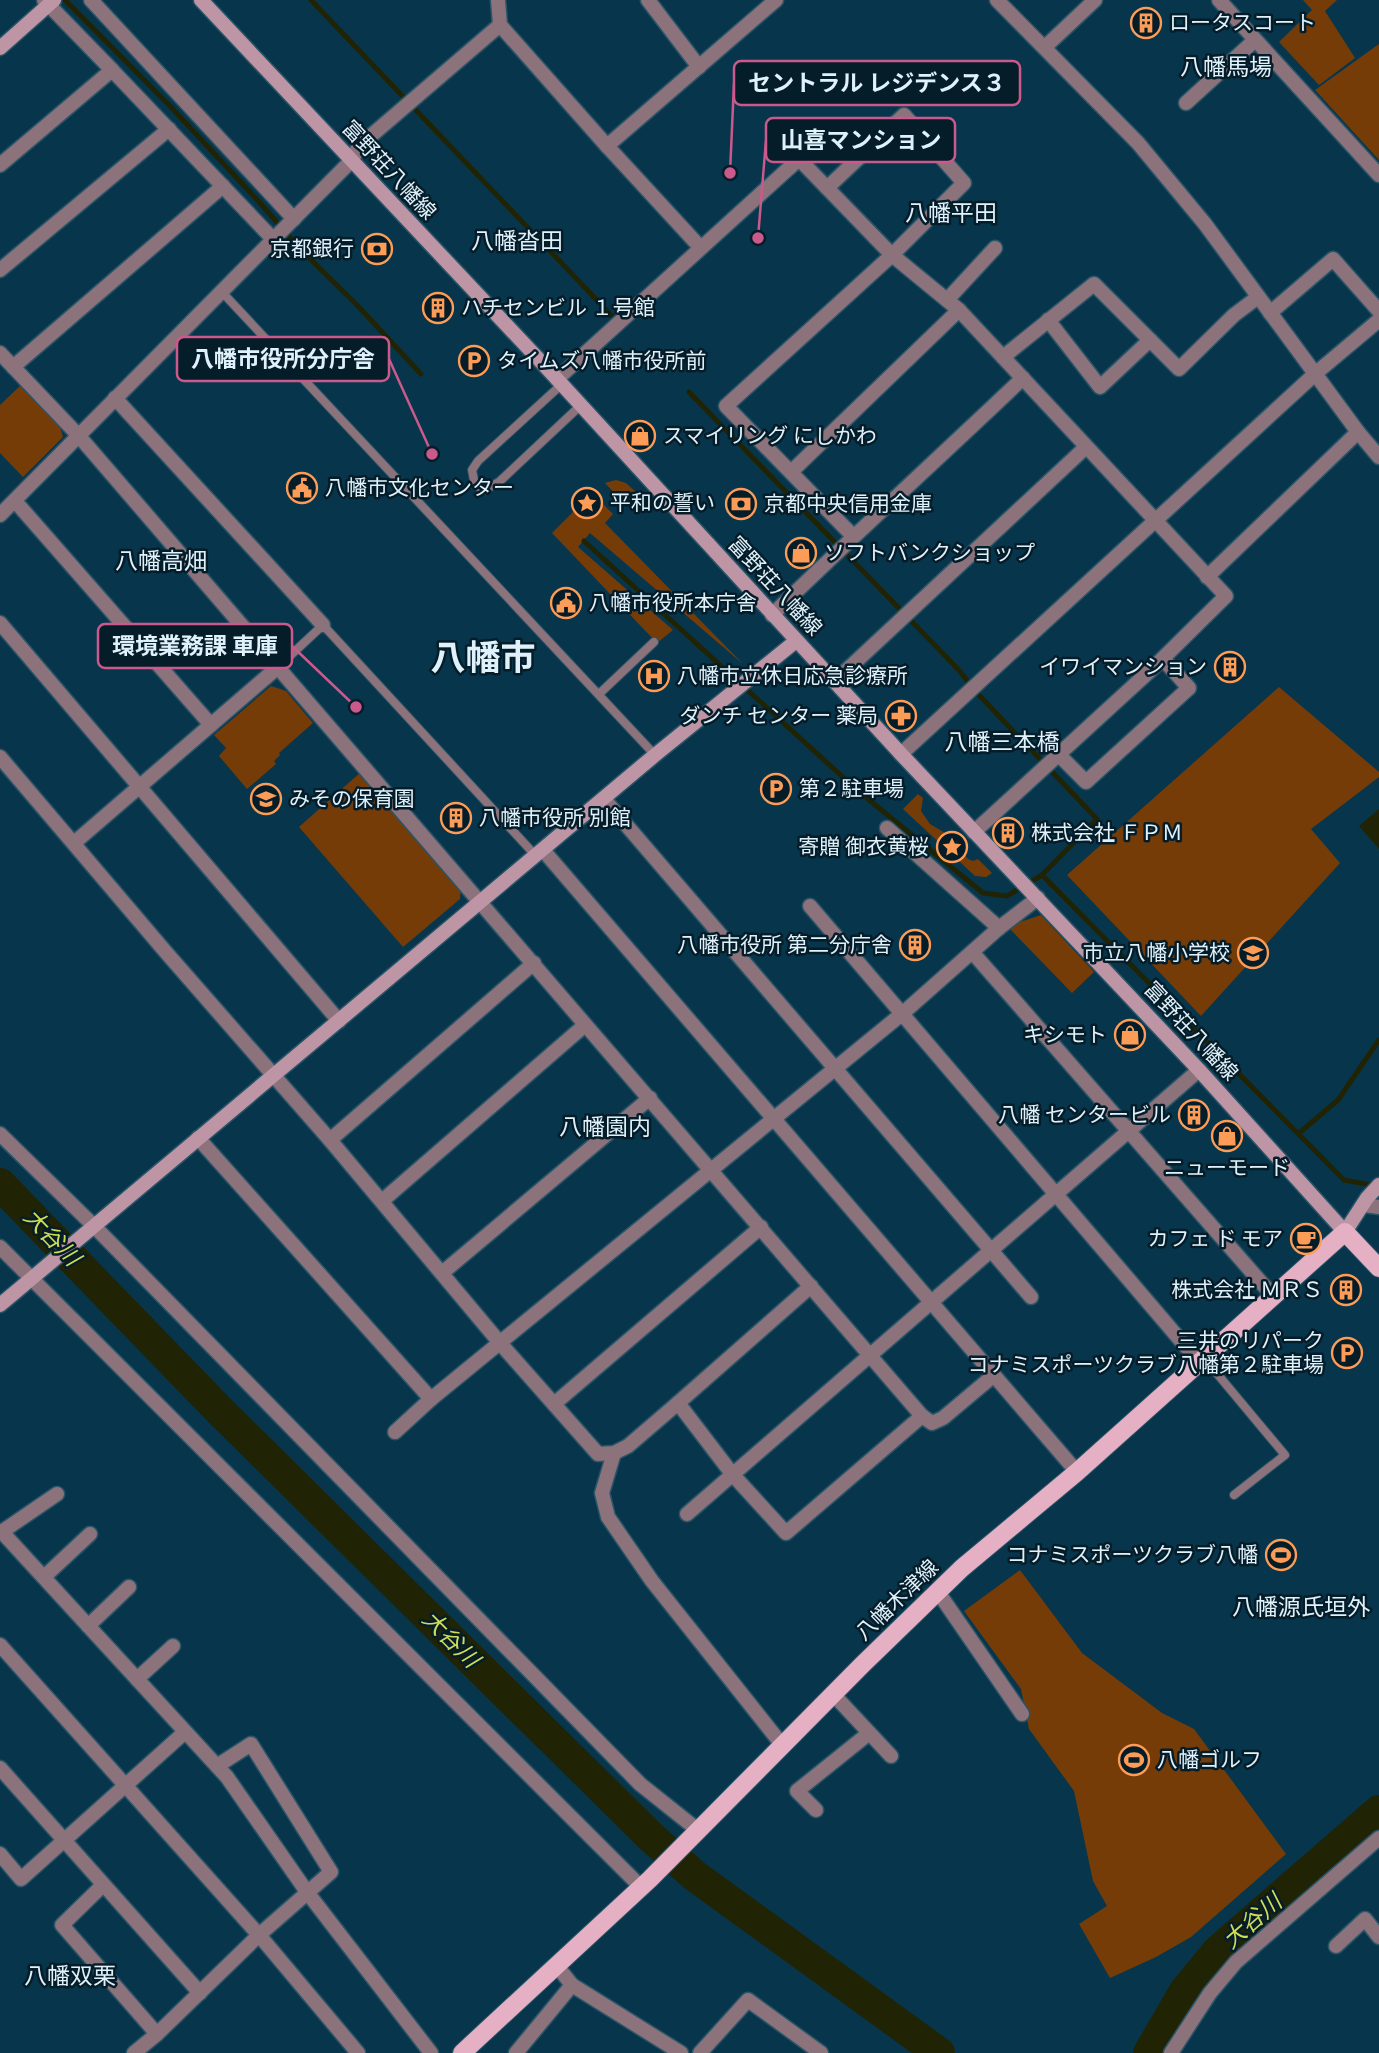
<svg xmlns="http://www.w3.org/2000/svg" width="1379" height="2053" font-family="Cabin,'Noto Sans JP',sans-serif">
<style>
.green{fill:#763c08}
.water{fill:#212404}
.lines{fill:none;stroke-linecap:round;stroke-linejoin:round}
.stream{stroke:#212404;stroke-width:5}
.river{stroke:#212404;stroke-width:32}
.lane-casing{stroke:#2a5468;stroke-width:10}
.street-casing{stroke:#2a5468;stroke-width:17}
.secondary-casing{stroke:#2a5468;stroke-width:17}
.primary-casing{stroke:#2a5468;stroke-width:20}
.lane{stroke:#8b727b;stroke-width:8}
.street{stroke:#8b727b;stroke-width:14}
.secondary{stroke:#be95a4;stroke-width:14}
.primary{stroke:#e5b0c4;stroke-width:18}
.labels{text-anchor:middle;stroke-width:5;stroke-linejoin:round;paint-order:stroke}
.poi-label{font-size:21px;fill:#dff1fb;stroke:#051c29;text-anchor:start}
.street-label{font-size:21px;fill:#dff1fb;stroke:#051c29}
.neighbourhood-label{font-size:23px;fill:#dff1fb;stroke:#051c29}
.water-label{font-size:23px;font-style:italic;fill:#cfdc56;stroke:#051c29}
.town-label{font-size:35px;font-weight:bold;fill:#dff1fb;stroke:#051c29}
.leader{fill:none;stroke:#cb598b;stroke-width:2.5}
.callout-dot{fill:#cb598b;stroke:#051c29;stroke-width:2.5}
.callout{fill:#051c29;stroke:#cb598b;stroke-width:2.5}
.callout-label{font-size:23px;text-anchor:middle;font-weight:bold;fill:#dff1fb}
</style>
<rect width="100%" height="100%" fill="#07364c"/>
<g class="green">
<polygon points="1303,0 1337,0 1325,11 1355,58 1319,85 1279,42 1312,10"/>
<polygon points="1379,44 1379,160 1315,90"/>
<polygon points="22,384 60,427 63,437 23,477 0,453 0,405"/>
<polygon points="616,480 626,483 636,492 624,503 605,483"/>
<polygon points="593,494 613,514 605,523 743,664 590,533 578,547 673,630 657,643 552,533 580,505 585,509 592,502 588,498"/>
<polygon points="271,686 286,691 313,723 279,753 280,755 274,761 276,764 247,789 219,756 226,748 214,735"/>
<polygon points="1279,687 1379,772 1379,777 1311,829 1340,863 1201,1016 1067,875"/>
<polygon points="361,772 461,887 460,899 403,947 299,827"/>
<polygon points="918,794 923,798 921,811 930,824 950,836 968,859 973,861 978,859 992,873 986,877 975,876 903,809"/>
<polygon points="1041,915 1094,972 1072,993 1010,929 1017,923"/>
<polygon points="1020,1570 1082,1653 1162,1713 1194,1729 1286,1854 1191,1937 1156,1957 1110,1978 1079,1924 1107,1906 1093,1881 1074,1791 1029,1729 1021,1689 964,1611"/>
</g>
<polygon class="water" points="1379,809 1379,849 1359,826"/>
<g class="lines">
<g class="stream">
<polyline points="65,0 170,106 262,205 299,248 357,305 421,374"/>
<polyline points="311,0 612,316"/>
<polyline points="584,541 857,790 983,893 1007,896 1042,875 1097,819 977,693 958,669 689,392"/>
<polyline points="1042,875 1344,1180 1377,1186"/>
<polyline points="1298,1134 1338,1100 1379,1040"/>
</g>
<g class="river">
<polyline points="0,1184 220,1411 651,1837 695,1876 939,2053"/>
<polyline points="1149,2053 1185,1991 1218,1951 1379,1811"/>
</g>
<g class="lane-casing">
<g id="lane">
<polyline points="221,291 655,755"/>
<polyline points="561,385 478,461 472,470 475,485 484,490 499,482 580,406"/>
<polyline points="278,667 323,625 536,856"/>
<polyline points="599,694 654,642"/>
<polyline points="1204,1358 1285,1455 1234,1495"/>
</g>
</g>
<g class="street-casing">
<g id="street">
<polyline points="44,0 112,70"/>
<polyline points="91,0 294,219"/>
<polyline points="498,0 500,25 607,146 776,0"/>
<polyline points="648,0 699,67"/>
<polyline points="997,0 1138,143 1205,224 1358,432 1379,457"/>
<polyline points="1219,0 1379,175"/>
<polyline points="1045,47 1095,0"/>
<polyline points="1186,103 1255,40"/>
<polyline points="607,146 700,247"/>
<polyline points="0,165 112,70 273,239"/>
<polyline points="827,188 904,115 964,183 892,255 726,406 853,536"/>
<polyline points="0,270 169,129"/>
<polyline points="947,300 995,248"/>
<polyline points="1270,313 1333,259 1379,311"/>
<polyline points="1048,320 1100,387 1150,340"/>
<polyline points="0,353 78,435 922,1416 786,1533 733,1475 678,1403 628,1446 614,1453 598,1454 500,1343 330,1140 164,950 0,757"/>
<polyline points="1003,357 1094,284 1179,369 1234,315 1258,297"/>
<polyline points="13,367 223,186"/>
<polyline points="557,379 799,159 892,255 959,310 1226,596 1153,668 974,832"/>
<polyline points="115,398 323,625"/>
<polyline points="791,472 959,310"/>
<polyline points="15,501 211,725"/>
<polyline points="0,515 352,160 359,146 500,25"/>
<polyline points="1207,577 1358,432"/>
<path d="M772 615C855 534 940 457 1023 378"/>
<polyline points="0,623 339,1021"/>
<polyline points="835,681 1086,447"/>
<polyline points="901,754 1316,373 1379,320"/>
<polyline points="1059,755 1086,782 1189,688 1163,659"/>
<polyline points="604,799 1031,1297"/>
<polyline points="887,828 999,928"/>
<polyline points="74,843 278,667"/>
<polyline points="543,850 1077,1472"/>
<polyline points="810,906 1188,1349 1204,1358"/>
<polyline points="973,953 1272,1295"/>
<polyline points="0,1134 93,1225 640,1784 699,1831"/>
<polyline points="198,1138 431,1399"/>
<polyline points="330,1140 534,963"/>
<polyline points="382,1201 585,1025"/>
<polyline points="1364,1205 1379,1207"/>
<polyline points="0,1247 641,1887"/>
<polyline points="442,1273 650,1098"/>
<polyline points="678,1403 811,1286"/>
<polyline points="554,1404 761,1227"/>
<polyline points="922,1416 932,1423 943,1418 993,1376"/>
<polyline points="395,1432 431,1399 903,1013 999,928 1038,898"/>
<polyline points="614,1453 602,1493 608,1517 652,1581 783,1746"/>
<polyline points="687,1514 1199,1070"/>
<polyline points="2,1532 227,1777 307,1892 431,2053"/>
<polyline points="0,1533 57,1494"/>
<polyline points="44,1577 90,1534"/>
<polyline points="938,1592 1022,1714"/>
<polyline points="88,1626 129,1587"/>
<polyline points="0,1645 259,1935 358,2053"/>
<polyline points="137,1679 173,1646"/>
<polyline points="833,1694 891,1756"/>
<polyline points="0,1768 200,1993"/>
<polyline points="816,1810 797,1791 868,1734"/>
<polyline points="0,1854 21,1879 185,1732"/>
<polyline points="103,1885 62,1925 157,2034 259,1935 331,1872 251,1744 217,1766"/>
<polyline points="1336,1946 1365,1919 1379,1937"/>
<polyline points="557,1966 572,1985 681,2053"/>
<polyline points="134,2053 157,2034"/>
<polyline points="516,2053 572,1985"/>
<polyline points="700,2053 748,2000 821,2053"/>
<polyline points="1171,2053 1210,1993 1236,1962 1379,1838"/>
</g>
</g>
<g class="secondary-casing">
<g id="secondary">
<polyline points="201,0 545,366 901,754 1199,1070 1345,1232 1367,1198 1379,1185"/>
<polyline points="0,48 54,0"/>
<polyline points="0,1305 655,755 796,641"/>
</g>
</g>
<g class="primary-casing">
<polyline id="primary" points="462,2053 650,1879 862,1665 962,1568 1077,1472 1345,1232 1379,1268"/>
</g>
<use href="#lane" class="lane"/>
<use href="#street" class="street"/>
<use href="#secondary" class="secondary"/>
<use href="#primary" class="primary"/>
</g>
<defs>
<g id="building-ring" transform="scale(1.575)"><circle r="9.5" fill="#051c29" stroke="#fd9c56" stroke-width="1.5"/><path d="M-4-6H4V6H1V3H-1V6H-4ZM-2.5-4.3h1.7v1.8h-1.7ZM.8-4.3h1.7v1.8H.8ZM-2.5-1h1.7V.8h-1.7ZM.8-1h1.7V.8H.8Z" fill="#fd9c56"/></g>
<g id="bank-ring" transform="scale(1.575)"><circle r="9.5" fill="#051c29" stroke="#fd9c56" stroke-width="1.5"/><path d="M-6-4H6V4H-6ZM0-2.3a2.3 2.3 0 1 0 0 4.6a2.3 2.3 0 1 0 0-4.6Z" fill="#fd9c56"/></g>
<g id="parking-ring" transform="scale(1.575)"><circle r="9.5" fill="#051c29" stroke="#fd9c56" stroke-width="1.5"/><path d="M-3.5-5.5H1a3.5 3.5 0 0 1 0 7H-1V5.5H-3.5ZM-1-3.4V-.6H.8a1.4 1.4 0 0 0 0-2.8Z" fill="#fd9c56"/></g>
<g id="shop-ring" transform="scale(1.575)"><circle r="9.5" fill="#051c29" stroke="#fd9c56" stroke-width="1.5"/><path d="M-5-2.5h2.3a2.7 3.5 0 0 1 5.4 0H5L5.5 6h-11ZM-1.5-2.5h3a1.5 2.3 0 0 0-3 0Z" fill="#fd9c56"/></g>
<g id="civic-ring" transform="scale(1.575)"><circle r="9.5" fill="#051c29" stroke="#fd9c56" stroke-width="1.5"/><path d="M-.6-6.5H3V-4.5H.6V-3L4-1V1h2V6H-6V1h2V-1L-.6-3ZM-1.2 2.5V6h2.4V2.5Z" fill="#fd9c56"/></g>
<g id="sight-ring" transform="scale(1.575)"><circle r="9.5" fill="#051c29" stroke="#fd9c56" stroke-width="1.5"/><path d="M0-6L1.8-2.2L6-1.7L2.9 1.2L3.7 5.4L0 3.3L-3.7 5.4L-2.9 1.2L-6-1.7L-1.8-2.2Z" fill="#fd9c56"/></g>
<g id="hospital-ring" transform="scale(1.575)"><circle r="9.5" fill="#051c29" stroke="#fd9c56" stroke-width="1.5"/><path d="M-5-5h3v3.5h4V-5h3V5h-3V1.5h-4V5h-3Z" fill="#fd9c56"/></g>
<g id="pharmacy-ring" transform="scale(1.575)"><circle r="9.5" fill="#051c29" stroke="#fd9c56" stroke-width="1.5"/><path d="M-2-6h4v4h4v4h-4v4h-4v-4h-4v-4h4Z" fill="#fd9c56"/></g>
<g id="school-ring" transform="scale(1.575)"><circle r="9.5" fill="#051c29" stroke="#fd9c56" stroke-width="1.5"/><path d="M0-5L7-2L0 1L-7-2ZM-4 1L0 2.5L4 1V4Q0 6-4 4Z" fill="#fd9c56"/></g>
<g id="cafe-ring" transform="scale(1.575)"><circle r="9.5" fill="#051c29" stroke="#fd9c56" stroke-width="1.5"/><path d="M-5.5-4.5H6V0H3Q3 3.5 0 3.5H-2.5Q-5.5 3.5-5.5 0ZM3-3.2v2h1.7v-2ZM-6 4.5H4V6H-6Z" fill="#fd9c56"/></g>
<g id="stadium-ring" transform="scale(1.575)"><circle r="9.5" fill="#051c29" stroke="#fd9c56" stroke-width="1.5"/><path d="M0-5a6.5 5 0 1 0 0 10a6.5 5 0 1 0 0-10ZM-3.5-1.8h7v3.6h-7Z" fill="#fd9c56"/></g>
</defs>
<g fill-rule="evenodd">
<use href="#building-ring" x="1146" y="23"/>
<use href="#bank-ring" x="377" y="249"/>
<use href="#building-ring" x="438" y="308"/>
<use href="#parking-ring" x="474" y="361"/>
<use href="#shop-ring" x="640" y="436"/>
<use href="#civic-ring" x="302" y="488"/>
<use href="#sight-ring" x="587" y="503"/>
<use href="#bank-ring" x="741" y="504"/>
<use href="#shop-ring" x="801" y="553"/>
<use href="#civic-ring" x="566" y="603"/>
<use href="#building-ring" x="1230" y="667"/>
<use href="#hospital-ring" x="654" y="676"/>
<use href="#pharmacy-ring" x="901" y="716"/>
<use href="#parking-ring" x="776" y="789"/>
<use href="#school-ring" x="266" y="799"/>
<use href="#building-ring" x="456" y="818"/>
<use href="#building-ring" x="1008" y="833"/>
<use href="#sight-ring" x="952" y="847"/>
<use href="#building-ring" x="915" y="945"/>
<use href="#school-ring" x="1253" y="953"/>
<use href="#shop-ring" x="1130" y="1035"/>
<use href="#building-ring" x="1194" y="1115"/>
<use href="#shop-ring" x="1227" y="1136"/>
<use href="#cafe-ring" x="1306" y="1239"/>
<use href="#building-ring" x="1346" y="1290"/>
<use href="#parking-ring" x="1347" y="1353"/>
<use href="#stadium-ring" x="1281" y="1555"/>
<use href="#stadium-ring" x="1134" y="1760"/>
</g>
<g class="labels">
<g class="poi-label">
<text x="1169" y="30">ロータスコート</text>
<text x="354" y="256" text-anchor="end">京都銀行</text>
<text x="461" y="315">ハチセンビル １号館</text>
<text x="497" y="368">タイムズ八幡市役所前</text>
<text x="663" y="443">スマイリング にしかわ</text>
<text x="325" y="495">八幡市文化センター</text>
<text x="610" y="510">平和の誓い</text>
<text x="764" y="511">京都中央信用金庫</text>
<text x="824" y="560">ソフトバンクショップ</text>
<text x="589" y="610">八幡市役所本庁舎</text>
<text x="1207" y="674" text-anchor="end">イワイマンション</text>
<text x="677" y="683">八幡市立休日応急診療所</text>
<text x="878" y="723" text-anchor="end">ダンチ センター 薬局</text>
<text x="799" y="796">第２駐車場</text>
<text x="289" y="806">みその保育園</text>
<text x="479" y="825">八幡市役所 別館</text>
<text x="1031" y="840">株式会社 ＦＰＭ</text>
<text x="929" y="854" text-anchor="end">寄贈 御衣黄桜</text>
<text x="892" y="952" text-anchor="end">八幡市役所 第二分庁舎</text>
<text x="1230" y="960" text-anchor="end">市立八幡小学校</text>
<text x="1107" y="1042" text-anchor="end">キシモト</text>
<text x="1171" y="1122" text-anchor="end">八幡 センタービル</text>
<text x="1227" y="1175" text-anchor="middle">ニューモード</text>
<text x="1283" y="1246" text-anchor="end">カフェ ド モア</text>
<text x="1323" y="1297" text-anchor="end">株式会社 ＭＲＳ</text>
<text x="1324" y="1348" text-anchor="end">三井のリパーク<tspan x="1324" dy="24">コナミスポーツクラブ八幡第２駐車場</tspan></text>
<text x="1258" y="1562" text-anchor="end">コナミスポーツクラブ八幡</text>
<text x="1157" y="1767">八幡ゴルフ</text>
</g>
<g class="street-label">
<text transform="translate(389 170) rotate(47)" y="7">富野荘八幡線</text>
<text transform="translate(775 586) rotate(47)" y="7">富野荘八幡線</text>
<text transform="translate(1191 1031) rotate(47)" y="7">富野荘八幡線</text>
<text transform="translate(897 1600) rotate(-44)" y="7">八幡木津線</text>
</g>
<g class="neighbourhood-label">
<text x="1226" y="75">八幡馬場</text>
<text x="951" y="221">八幡平田</text>
<text x="517" y="249">八幡沓田</text>
<text x="161" y="569">八幡高畑</text>
<text x="1002" y="750">八幡三本橋</text>
<text x="605" y="1135">八幡園内</text>
<text x="1301" y="1615">八幡源氏垣外</text>
<text x="70" y="1984">八幡双栗</text>
</g>
<g class="water-label">
<text transform="translate(52 1237) rotate(46)" y="8">大谷川</text>
<text transform="translate(451 1639) rotate(45)" y="8">大谷川</text>
<text transform="translate(1252 1921) rotate(-41)" y="8">大谷川</text>
</g>
<g class="town-label">
<text x="483" y="670">八幡市</text>
</g>
</g>
<path class="leader" d="M730 173L734 83M758 238L766 140M432 454L389 359M356 707L292 646"/>
<g class="callout-dot">
<circle cx="730" cy="173" r="7"/>
<circle cx="758" cy="238" r="7"/>
<circle cx="432" cy="454" r="7"/>
<circle cx="356" cy="707" r="7"/>
</g>
<g class="callout">
<rect x="734" y="61" width="286" height="44" rx="7"/>
<rect x="766" y="118" width="189" height="44" rx="7"/>
<rect x="177" y="337" width="212" height="44" rx="7"/>
<rect x="98" y="624" width="194" height="44" rx="7"/>
</g>
<g class="callout-label">
<text x="877" y="91">セントラル レジデンス３</text>
<text x="861" y="148">山喜マンション</text>
<text x="283" y="367">八幡市役所分庁舎</text>
<text x="195" y="654">環境業務課 車庫</text>
</g>
</svg>
